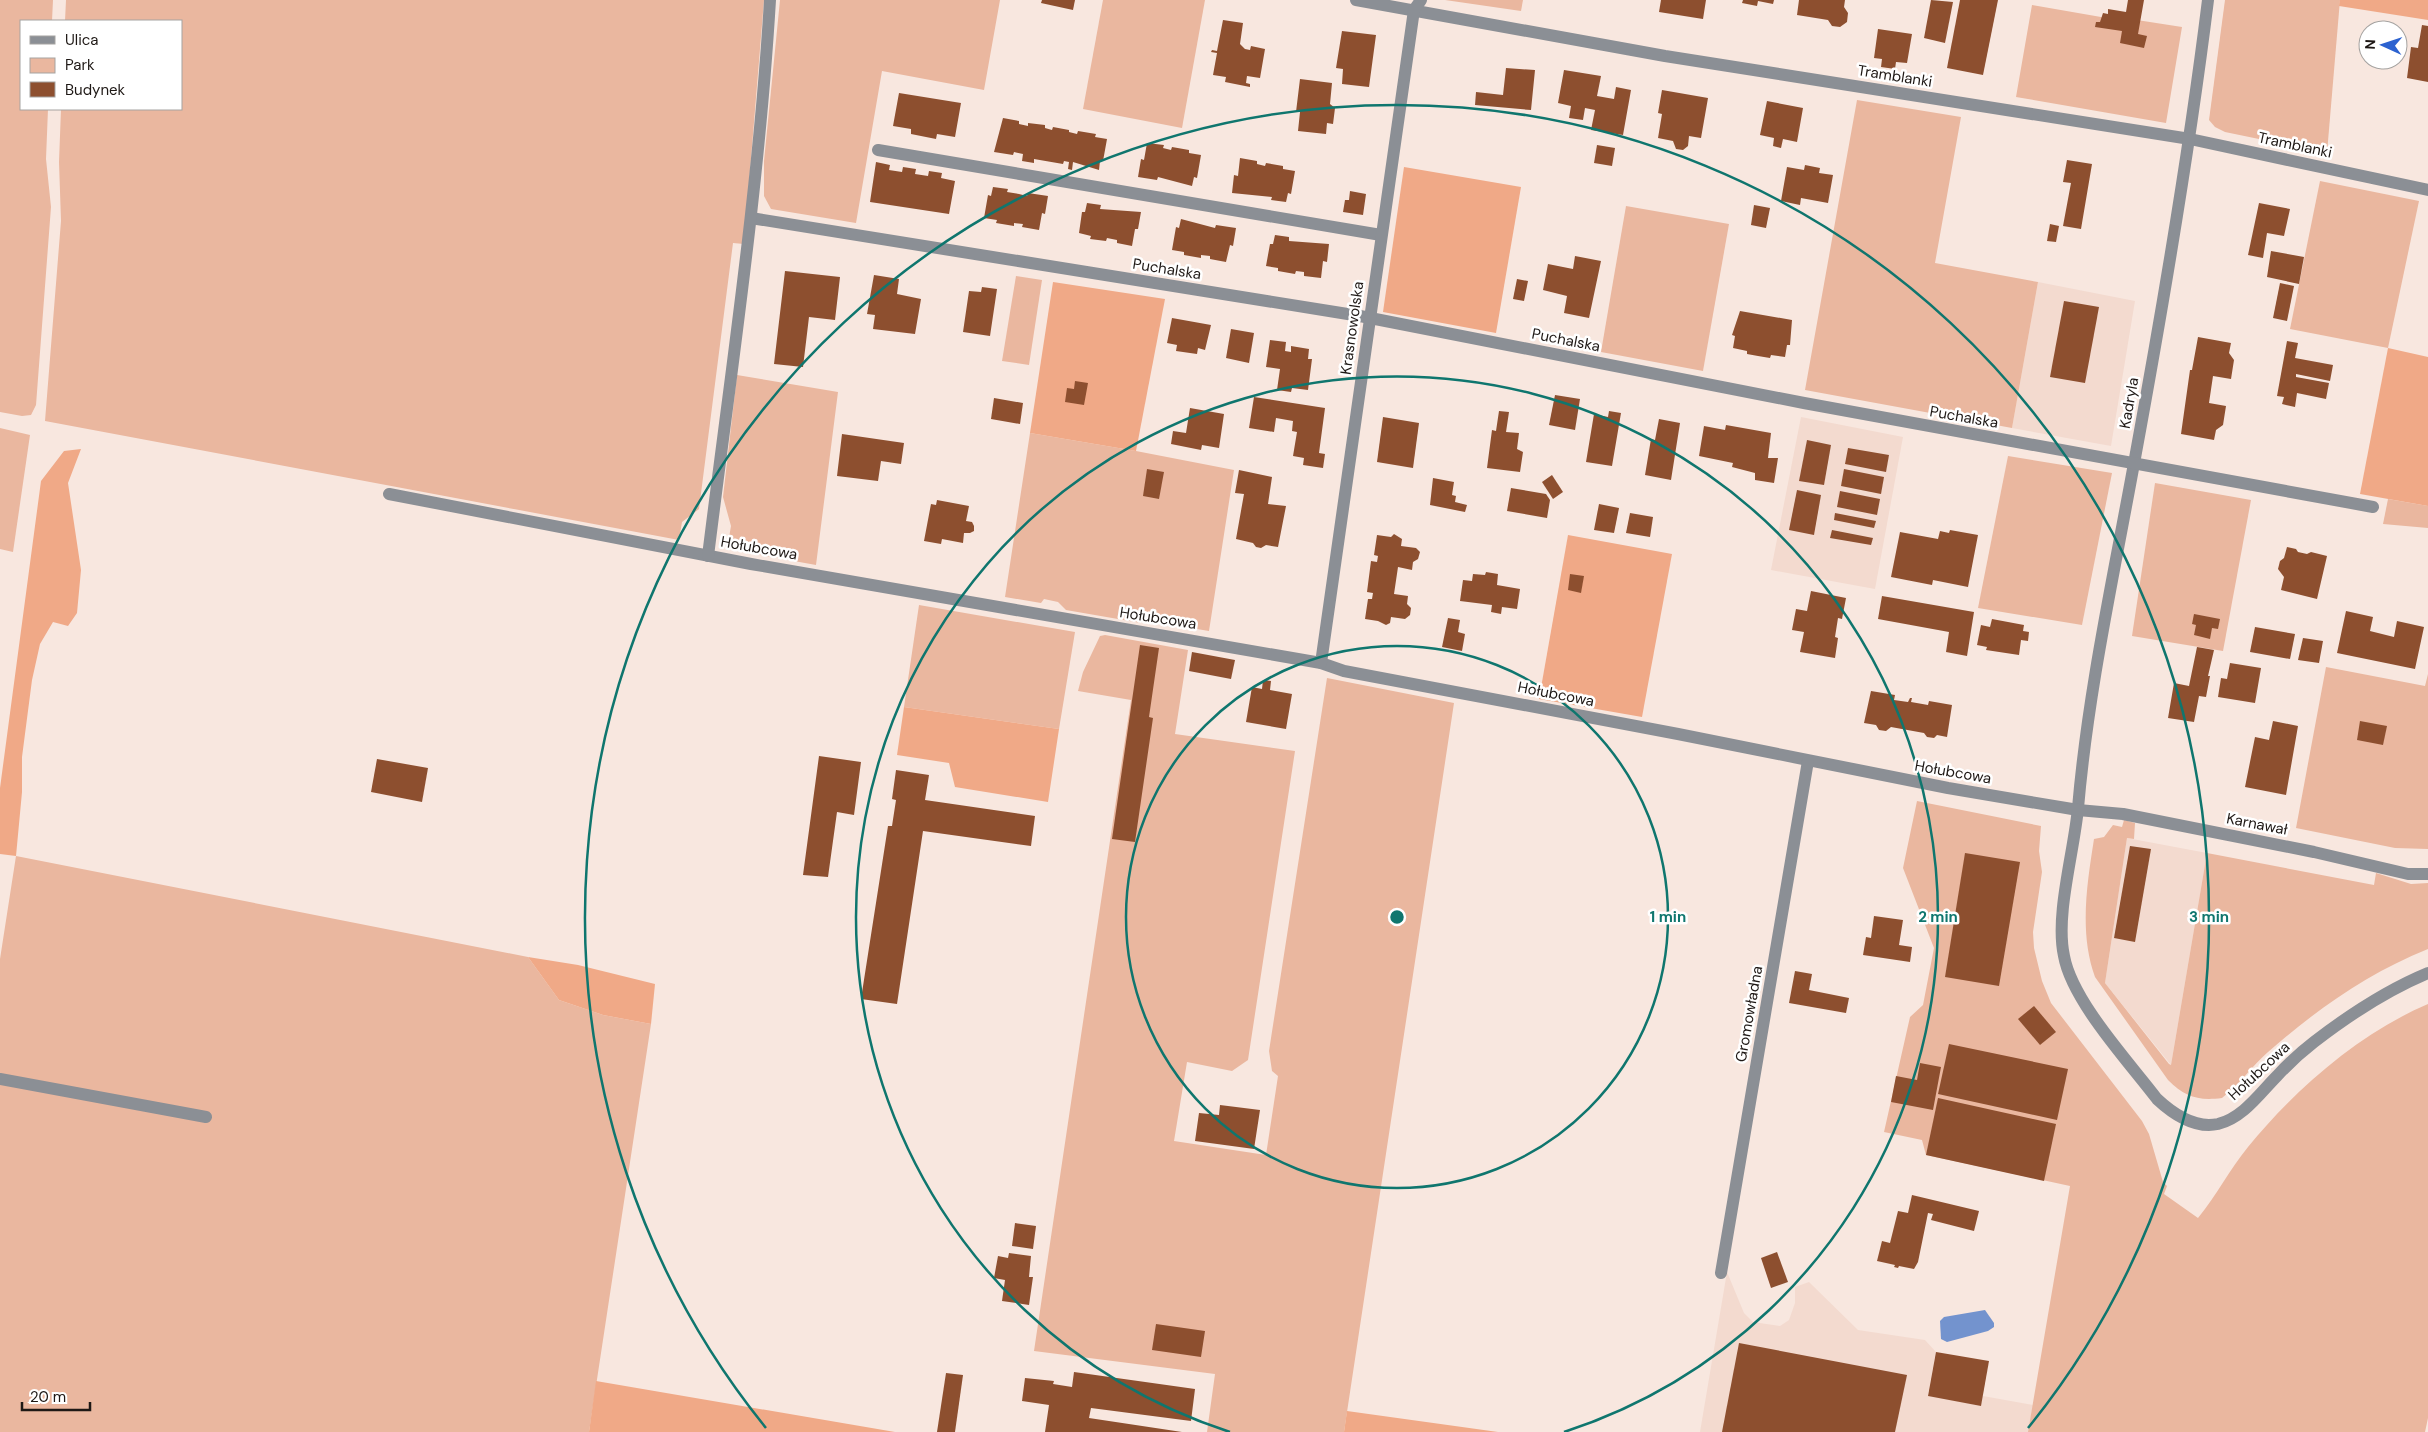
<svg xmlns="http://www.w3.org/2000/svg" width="2428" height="1432" font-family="'DM Sans',sans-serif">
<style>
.built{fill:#f3dacf}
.green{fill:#eab79f}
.forest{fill:#f0a987}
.water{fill:#7393ce}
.building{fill:#8d4f2f}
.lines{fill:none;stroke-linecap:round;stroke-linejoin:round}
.minor{stroke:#8b8f95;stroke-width:12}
.ring{fill:none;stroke:#0f766e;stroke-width:2.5}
.labels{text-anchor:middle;stroke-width:5;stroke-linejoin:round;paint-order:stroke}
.street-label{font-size:15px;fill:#1e1815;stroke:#fff}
.centre{fill:#0f766e;stroke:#fff;stroke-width:2.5}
.ring-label{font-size:15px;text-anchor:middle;font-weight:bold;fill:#0f766e;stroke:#fff;stroke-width:5;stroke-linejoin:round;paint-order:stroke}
</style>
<rect width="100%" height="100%" fill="#f8e7df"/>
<g class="built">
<polygon points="2038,282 2135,301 2111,446 2012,428"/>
<polygon points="1801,417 1903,437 1875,589 1771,570"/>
<polygon points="2127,838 2207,853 2171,1065 2105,983"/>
<polygon points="1727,1272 1744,1313 1753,1322 1780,1326 1789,1320 1795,1303 1795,1287 1809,1282 1858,1330 1925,1340 1936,1352 1928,1395 1981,1406 1983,1396 2033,1405 2028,1432 1700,1432"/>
</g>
<g class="green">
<polygon points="0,0 53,0 52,21 21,21 21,109 48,109 46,159 51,207 36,405 31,415 22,416 0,412"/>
<polygon points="66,0 764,0 744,244 733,243 699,509 682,522 679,540 45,421 61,221 59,162 61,109 181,109 181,21 65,21"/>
<polygon points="780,0 1000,0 984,90 882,71 856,223 771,209 764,196 764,161"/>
<polygon points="1103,0 1205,0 1182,128 1083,109"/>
<polygon points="1445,0 1523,0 1521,11"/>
<polygon points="2225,0 2340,0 2327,153 2225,132 2215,127 2209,120"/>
<polygon points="2032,5 2124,21 2124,18 2182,27 2166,123 2016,97"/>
<polygon points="1857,100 1961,117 1935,263 2038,282 2012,428 1805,390"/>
<polygon points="2320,181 2419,201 2388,348 2290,329"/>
<polygon points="1626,206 1729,224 1703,371 1601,352"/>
<polygon points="1016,276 1042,280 1029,365 1002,361"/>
<polygon points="737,375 838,392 816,565 727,549 731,526 723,497"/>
<polygon points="0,428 30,435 13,552 0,549"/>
<polygon points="1030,433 1136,451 1234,470 1209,631 1143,620 1141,623 1066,610 1058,602 1044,599 1041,603 1005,597"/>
<polygon points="2008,456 2112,473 2082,625 1978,608"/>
<polygon points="2155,483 2251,500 2223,651 2132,636"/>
<polygon points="2388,499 2428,506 2428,528 2383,524"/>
<polygon points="919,605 1075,632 1059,729 904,707"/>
<polygon points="1105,635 1188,650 1175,734 1295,751 1248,1060 1232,1071 1187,1062 1174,1141 1266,1155 1278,1076 1272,1071 1269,1051 1327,678 1454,703 1344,1432 1207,1432 1215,1374 1034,1351 1131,700 1078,691 1083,672 1100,636"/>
<polygon points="2326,667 2425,686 2428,674 2428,849 2395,848 2296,828"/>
<path d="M1917 801 2041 826 2039 851 2042 872 2033 932 2034 948 2042 981 2051 1003 2142 1121 2149 1134 2163 1182 2167 1186 2164 1194 2198 1218C2216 1196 2230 1169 2248 1147 2295 1089 2360 1033 2428 1004V1418L2425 1432H2028L2070 1186 1926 1155 1922 1140 1884 1132 1910 1017 1923 1005 1934 948 1903 868Z"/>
<path d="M2124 820 2135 823 2134 839 2127 838 2105 983 2169 1064 2171 1065 2207 853 2374 885 2376 873 2411 884 2428 883V949C2368 973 2316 1010 2268 1052 2252 1066 2239 1085 2222 1098 2198 1101 2185 1097 2168 1080L2095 977C2079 933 2087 884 2094 839L2104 837 2113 825 2122 827Z"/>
<polygon points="16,856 528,957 559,1000 603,1015 651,1024 589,1432 0,1432 0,959"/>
</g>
<g class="forest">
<polygon points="2340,0 2428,0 2428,20 2339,6"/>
<polygon points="1404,167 1521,187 1496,333 1383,312"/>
<polygon points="1053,282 1165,299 1136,451 1030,433"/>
<polygon points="2388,348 2428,357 2428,506 2360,494"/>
<polygon points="81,449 68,483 81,570 77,613 68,626 53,622 40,644 32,680 22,757 22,792 16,856 0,854 0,788 41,481 64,451"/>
<polygon points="1568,535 1672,554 1642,717 1539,699"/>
<polygon points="904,707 1059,729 1048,802 955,787 949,763 897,755"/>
<polygon points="528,957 578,965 655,984 651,1024 603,1015 559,1000"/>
<polygon points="596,1381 895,1432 589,1432"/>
<polygon points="1347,1411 1498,1432 1344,1432"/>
</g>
<polygon class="water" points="1985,1310 1994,1323 1994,1327 1988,1331 1947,1342 1941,1339 1940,1321 1944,1317"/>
<g class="building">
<polygon points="1042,0 1075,0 1073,10 1041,3"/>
<polygon points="1661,0 1706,0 1703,19 1659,12"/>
<polygon points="1743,0 1774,0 1773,4 1758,1 1757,6 1742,3"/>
<polygon points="1799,0 1845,0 1844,7 1848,13 1847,22 1840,27 1832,26 1828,20 1797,15"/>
<polygon points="1931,0 1953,2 1945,43 1924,38"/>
<polygon points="1960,0 1998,0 1983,75 1947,68"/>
<polygon points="2128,0 2144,0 2138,34 2147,36 2144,48 2120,43 2122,31 2095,27 2096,22 2100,22 2103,13 2108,14 2108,9 2126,12"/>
<polygon points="1223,20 1243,23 1240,44 1245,49 1250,50 1251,46 1265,49 1260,78 1247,76 1246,83 1250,84 1250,87 1225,82 1226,77 1213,75 1217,53 1211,52 1212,50 1217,51"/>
<polygon points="2422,25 2428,26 2428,82 2407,78 2411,47 2418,48"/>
<polygon points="1878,29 1912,34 1907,63 1896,62 1895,69 1881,67 1882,59 1874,58"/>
<polygon points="1342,31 1376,35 1369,87 1342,84 1343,69 1336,68"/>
<polygon points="1506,68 1535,70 1531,110 1475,105 1476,92 1503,95"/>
<polygon points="1564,70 1601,76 1597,96 1614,99 1616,87 1631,90 1623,135 1591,130 1595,110 1585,108 1583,120 1569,118 1571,106 1558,103"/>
<polygon points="1300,79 1332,83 1330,104 1335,108 1333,124 1327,123 1326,134 1298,131 1300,112 1296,112"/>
<polygon points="1662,90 1708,98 1701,138 1689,136 1688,146 1683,150 1676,149 1673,141 1658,138 1662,114 1658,113"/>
<polygon points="899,93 961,103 955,137 937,134 936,139 911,134 911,129 893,126"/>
<polygon points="1767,101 1803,108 1797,142 1783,139 1781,148 1773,146 1774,138 1760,135"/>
<polygon points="1003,118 1019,121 1019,124 1028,126 1028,123 1045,125 1045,128 1052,130 1053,127 1069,130 1069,132 1077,134 1078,131 1096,134 1095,137 1107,139 1103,161 1100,161 1099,170 1073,162 1072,170 1068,169 1069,162 1064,161 1063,164 1034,159 1034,163 1022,161 1023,154 1014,152 1013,155 994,152"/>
<polygon points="1147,143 1164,145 1163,148 1171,150 1172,147 1189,150 1189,153 1201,155 1197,178 1194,177 1192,186 1158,177 1157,180 1138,177 1141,159 1144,160"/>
<polygon points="1597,145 1615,148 1612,166 1594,163"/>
<polygon points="1240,158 1257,161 1257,164 1265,166 1266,163 1283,166 1283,169 1295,171 1291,194 1288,193 1286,202 1271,200 1272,197 1232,193 1234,175 1238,176"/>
<polygon points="2067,160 2092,164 2081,229 2063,226 2071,183 2063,182"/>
<polygon points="876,162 890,165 889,170 902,172 903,167 916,169 915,174 928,176 929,171 942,173 941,178 955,181 949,214 870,202"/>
<polygon points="1805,165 1820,168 1819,173 1833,175 1828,203 1801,198 1800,205 1781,201 1787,167 1804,170"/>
<polygon points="993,187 1008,189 1007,192 1019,194 1027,196 1028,193 1048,196 1045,214 1042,213 1039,230 1022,227 1023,224 1014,223 1014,226 996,223 997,220 984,218 988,195 991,196"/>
<polygon points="1350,191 1366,194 1363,215 1343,212 1345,200 1349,200"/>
<polygon points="1087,203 1101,205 1100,209 1141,212 1138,229 1135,229 1132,246 1117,243 1117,240 1107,238 1106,241 1090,239 1091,236 1079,233 1082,212 1085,212"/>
<polygon points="2259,203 2290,209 2284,236 2267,233 2263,258 2248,255"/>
<polygon points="1754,205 1770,208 1766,228 1751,225"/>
<polygon points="1181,219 1215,228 1216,225 1236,228 1233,246 1230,245 1226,262 1210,259 1210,256 1201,255 1201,258 1184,255 1184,252 1172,250 1176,227 1179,228"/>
<polygon points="2050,224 2059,226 2056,242 2047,241"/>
<polygon points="1275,235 1289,237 1289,241 1329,244 1327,262 1323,261 1321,278 1304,276 1304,272 1296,271 1295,274 1278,271 1278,268 1266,266 1270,244 1273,244"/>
<polygon points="2271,251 2304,257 2299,284 2267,277"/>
<polygon points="1575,256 1601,261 1589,318 1564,313 1567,296 1543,290 1548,264 1573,269"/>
<polygon points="785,271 840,277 835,320 809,317 803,367 774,364"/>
<polygon points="874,275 899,279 897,294 921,299 915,334 873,329 875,315 867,314"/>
<polygon points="1517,279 1528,281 1524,301 1513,299"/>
<polygon points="2280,283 2294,286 2287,321 2273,318"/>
<polygon points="982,287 997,289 990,336 963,332 969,291 981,292"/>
<polygon points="2064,301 2099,307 2085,383 2050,377"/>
<polygon points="1740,311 1792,320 1790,345 1787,345 1785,357 1771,355 1770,358 1758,356 1747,354 1747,351 1733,348 1735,336 1732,335"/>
<polygon points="1172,318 1211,325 1205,350 1198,348 1197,354 1176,351 1177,345 1167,343"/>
<polygon points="1231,329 1254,333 1249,363 1226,358"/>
<polygon points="2198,337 2231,343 2229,353 2234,360 2231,379 2213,376 2209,403 2226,406 2223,425 2216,430 2214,440 2181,434 2190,370 2192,370"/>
<polygon points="1270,340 1286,342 1285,351 1291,352 1291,346 1309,349 1308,359 1312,359 1308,390 1292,388 1291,392 1277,390 1280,369 1266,367"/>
<polygon points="2287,341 2298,343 2295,358 2333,365 2330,381 2296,374 2296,377 2329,383 2326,399 2297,393 2295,407 2282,404 2284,397 2277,396"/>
<polygon points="1075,381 1088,383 1084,405 1065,402 1067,388 1074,389"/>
<polygon points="1555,395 1580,399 1575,430 1549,425"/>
<polygon points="1254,397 1325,408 1319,453 1325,454 1323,468 1303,465 1304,458 1293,456 1297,432 1292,431 1293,421 1276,418 1274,432 1249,428"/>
<polygon points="994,398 1023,403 1020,424 991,419"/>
<polygon points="1190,408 1224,414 1219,448 1202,445 1201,450 1171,444 1173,431 1186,433"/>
<polygon points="1499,411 1509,412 1506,432 1519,433 1517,449 1523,452 1520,472 1487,468 1492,430 1496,431"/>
<polygon points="1609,411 1621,413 1612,466 1586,462 1594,414 1608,417"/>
<polygon points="1383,417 1419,423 1413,468 1377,462"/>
<polygon points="1659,419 1680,423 1671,480 1645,475 1651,439 1655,440"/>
<polygon points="1726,425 1771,433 1768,458 1778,458 1774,483 1755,480 1755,473 1732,467 1733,463 1699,456 1704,426 1725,430"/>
<polygon points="842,434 904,443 901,464 881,461 878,481 837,476"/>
<polygon points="1807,440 1831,445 1824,485 1799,481"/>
<polygon points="1848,448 1889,455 1886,472 1845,464"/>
<polygon points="1147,469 1164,472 1159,499 1143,496"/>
<polygon points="1844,469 1884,477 1881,494 1841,486"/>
<polygon points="1239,470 1272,477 1268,504 1286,506 1278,547 1266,545 1261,548 1256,547 1253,543 1236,539 1244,494 1235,493"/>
<polygon points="1552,475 1563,492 1553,499 1542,482"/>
<polygon points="1433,478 1454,482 1452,495 1456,496 1455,502 1467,505 1465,512 1430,505"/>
<polygon points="1511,488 1546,494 1550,500 1547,518 1507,511"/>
<polygon points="1797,490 1821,495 1814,535 1789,530"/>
<polygon points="1840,491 1880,499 1877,515 1837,507"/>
<polygon points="937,500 969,506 966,521 972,522 974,526 974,531 970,533 964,533 963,543 942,539 941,544 924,541 931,504 936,505"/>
<polygon points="1599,504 1619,508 1614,533 1594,530"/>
<polygon points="1630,513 1653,517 1650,537 1626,533"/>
<polygon points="1835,513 1876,521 1874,528 1834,520"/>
<polygon points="1832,530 1873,538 1871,545 1830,538"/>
<polygon points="1950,530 1978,535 1968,587 1933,580 1932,585 1891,577 1900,532 1938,539 1940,531 1949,533"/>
<polygon points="1394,534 1402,539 1401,546 1416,548 1420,552 1418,559 1413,562 1412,570 1398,567 1394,594 1408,596 1407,604 1411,608 1410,615 1405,619 1391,617 1390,623 1386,625 1378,621 1365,619 1368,599 1372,599 1373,593 1367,592 1371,561 1377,562 1378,556 1374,555 1377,535 1391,537"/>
<polygon points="2287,547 2296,549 2298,552 2307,554 2311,552 2327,556 2317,599 2281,590 2284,577 2278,569 2280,561 2284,558"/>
<polygon points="1486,572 1498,574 1497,585 1520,589 1517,609 1502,607 1501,614 1491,612 1492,605 1460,601 1463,580 1472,581 1473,574 1485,575"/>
<polygon points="1570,574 1584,576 1581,593 1568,590"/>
<polygon points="1811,591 1846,598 1842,619 1838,618 1835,637 1838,638 1835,658 1800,652 1804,632 1792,630 1796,609 1807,611"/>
<polygon points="1882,596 1974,612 1967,656 1946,652 1949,632 1878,619"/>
<polygon points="2346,611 2373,617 2370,631 2394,637 2397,621 2424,627 2415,669 2337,653"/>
<polygon points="2194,614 2220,619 2218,629 2212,628 2210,639 2194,635 2196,625 2192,624"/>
<polygon points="1448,618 1460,620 1458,632 1465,634 1462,651 1442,647"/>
<polygon points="1992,619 2024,625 2023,631 2029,632 2028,641 2021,640 2019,655 1986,650 1987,647 1977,645 1981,625 1990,627"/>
<polygon points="2255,627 2295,634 2290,659 2250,652"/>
<polygon points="2303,638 2323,641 2319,663 2298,660"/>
<polygon points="1140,645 1159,648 1149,717 1153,718 1135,842 1112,839"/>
<polygon points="2197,647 2214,650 2208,676 2210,676 2206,697 2199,696 2194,722 2168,718 2174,683 2189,686"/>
<polygon points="1192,652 1235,660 1231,679 1189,671"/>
<polygon points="2230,663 2261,668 2255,703 2218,697 2221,678 2227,679"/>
<polygon points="1263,680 1271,681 1270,690 1292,694 1286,729 1246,722 1252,687 1262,689"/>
<polygon points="1871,691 1895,695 1894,700 1908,702 1910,698 1912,698 1911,702 1928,705 1929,701 1952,705 1947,737 1937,735 1934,738 1927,737 1924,733 1891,727 1886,731 1879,730 1876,725 1864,723"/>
<polygon points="2273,721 2298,726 2286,795 2245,787 2255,737 2269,740"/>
<polygon points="2360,721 2387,726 2383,745 2357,740"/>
<polygon points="819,756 861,762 854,815 837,812 828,877 803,875"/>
<polygon points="377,759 428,768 422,802 371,792"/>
<polygon points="896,770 929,775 925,800 1035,816 1031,846 923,831 897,1004 861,999 888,826 892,826 896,800 892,799"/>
<polygon points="2130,846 2151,849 2135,942 2114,938"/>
<polygon points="1965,853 2020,862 1999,986 1945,977"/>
<polygon points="1874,916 1903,920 1899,945 1912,947 1910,962 1863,955 1866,937 1871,938"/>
<polygon points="1795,971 1812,974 1809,990 1849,998 1846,1013 1789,1003"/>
<polygon points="2034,1006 2056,1032 2040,1045 2018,1019"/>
<polygon points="1949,1044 2068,1069 2057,1120 1938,1094"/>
<polygon points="1920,1063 1941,1067 1933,1110 1891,1102 1896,1076 1917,1080"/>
<polygon points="1938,1098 2056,1124 2044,1181 1926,1155"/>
<polygon points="1220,1105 1260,1110 1254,1149 1195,1141 1199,1113 1219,1115"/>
<polygon points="1912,1195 1979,1211 1974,1231 1931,1220 1933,1214 1928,1213 1918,1262 1914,1269 1899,1266 1898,1268 1894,1267 1895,1265 1877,1261 1882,1241 1890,1243 1898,1211 1908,1213"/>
<polygon points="1015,1223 1036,1226 1033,1249 1012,1246"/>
<polygon points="1777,1252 1788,1282 1771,1288 1761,1258"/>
<polygon points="1009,1253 1031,1256 1029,1277 1033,1277 1029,1305 1002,1301 1005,1280 994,1278 998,1256 1008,1258"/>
<polygon points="1156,1324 1205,1331 1201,1357 1152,1350"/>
<polygon points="1739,1343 1907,1375 1895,1432 1722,1432"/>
<polygon points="1936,1352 1989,1361 1981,1406 1928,1396"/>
<polygon points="1074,1372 1195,1389 1191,1421 1091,1408 1089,1418 1182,1432 1045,1432 1049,1405 1022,1401 1025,1378 1054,1381 1053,1384 1072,1387"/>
<polygon points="946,1373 963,1375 955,1432 937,1432"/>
</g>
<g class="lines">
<g class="minor">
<polyline points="1356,0 1665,56 2190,139 2428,190"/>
<path d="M2208 0C2189 154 2163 306 2135 458 2114 574 2088 691 2078 808 2074 852 2055 915 2064 956 2072 1001 2129 1062 2157 1099 2173 1114 2194 1129 2218 1124 2243 1118 2260 1093 2277 1076 2288 1064 2301 1052 2314 1042 2349 1015 2387 990 2428 973"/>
<polyline points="878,150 1381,235"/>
<polyline points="751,218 1360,316 1804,403 2373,507"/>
<polyline points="389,494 751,564 1321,663 1344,671 1678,734 1948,788 2078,810 2123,814 2314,852 2408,874 2428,874"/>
<path d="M708 556C731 371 759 186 770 0"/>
<polyline points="1321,663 1414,10 1421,0"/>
<polyline points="0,1079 206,1117"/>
<polyline points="1721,1273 1808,761"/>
</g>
</g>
<g class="ring">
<circle cx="1397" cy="917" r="271"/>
<path d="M1230 1432A541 541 0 1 1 1564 1432"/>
<path d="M766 1428A812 812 0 1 1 2028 1428"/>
</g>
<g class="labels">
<g class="street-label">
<text transform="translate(1895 76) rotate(9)" y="5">Tramblanki</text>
<text transform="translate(2295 145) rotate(12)" y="5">Tramblanki</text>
<text transform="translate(1167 269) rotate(9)" y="5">Puchalska</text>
<text transform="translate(1352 328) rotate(-82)" y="5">Krasnowolska</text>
<text transform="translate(1566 340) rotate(11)" y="5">Puchalska</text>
<text transform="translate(2129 403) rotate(-80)" y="5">Kadryla</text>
<text transform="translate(1964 417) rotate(10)" y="5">Puchalska</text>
<text transform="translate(759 548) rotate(10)" y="5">Hołubcowa</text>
<text transform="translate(1158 618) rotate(9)" y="5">Hołubcowa</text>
<text transform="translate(1556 694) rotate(11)" y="5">Hołubcowa</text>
<text transform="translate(1953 772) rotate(10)" y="5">Hołubcowa</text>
<text transform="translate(2257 824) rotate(11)" y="5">Karnawał</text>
<text transform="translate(1749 1014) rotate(-80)" y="5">Gromowładna</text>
<text transform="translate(2259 1071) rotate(-43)" y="5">Hołubcowa</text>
</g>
</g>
<circle cx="1397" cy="917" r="8" class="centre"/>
<g class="ring-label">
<text x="1668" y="922">1 min</text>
<text x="1938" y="922">2 min</text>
<text x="2209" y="922">3 min</text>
</g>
<rect x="20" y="20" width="162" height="90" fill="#ffffff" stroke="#a5a3a1"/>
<rect x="30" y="36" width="25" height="8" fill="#8b8f95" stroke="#a5a3a1"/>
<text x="65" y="45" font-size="15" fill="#1e1815">Ulica</text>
<rect x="30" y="58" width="25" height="15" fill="#eab79f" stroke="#a5a3a1"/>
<text x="65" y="70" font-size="15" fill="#1e1815">Park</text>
<rect x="30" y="82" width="25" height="15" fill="#8d4f2f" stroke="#a5a3a1"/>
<text x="65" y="95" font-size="15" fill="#1e1815">Budynek</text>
<g transform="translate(2383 45) rotate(273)"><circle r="24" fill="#ffffff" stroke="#a5a3a1"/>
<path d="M0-4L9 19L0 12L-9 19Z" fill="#2c62d0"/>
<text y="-8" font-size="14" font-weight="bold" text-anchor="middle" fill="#1e1815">N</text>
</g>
<path d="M22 1402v8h68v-8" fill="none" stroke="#1e1815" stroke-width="2.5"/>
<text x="30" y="1402" font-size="15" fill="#1e1815" stroke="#ffffff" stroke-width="4" paint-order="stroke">20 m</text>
</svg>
